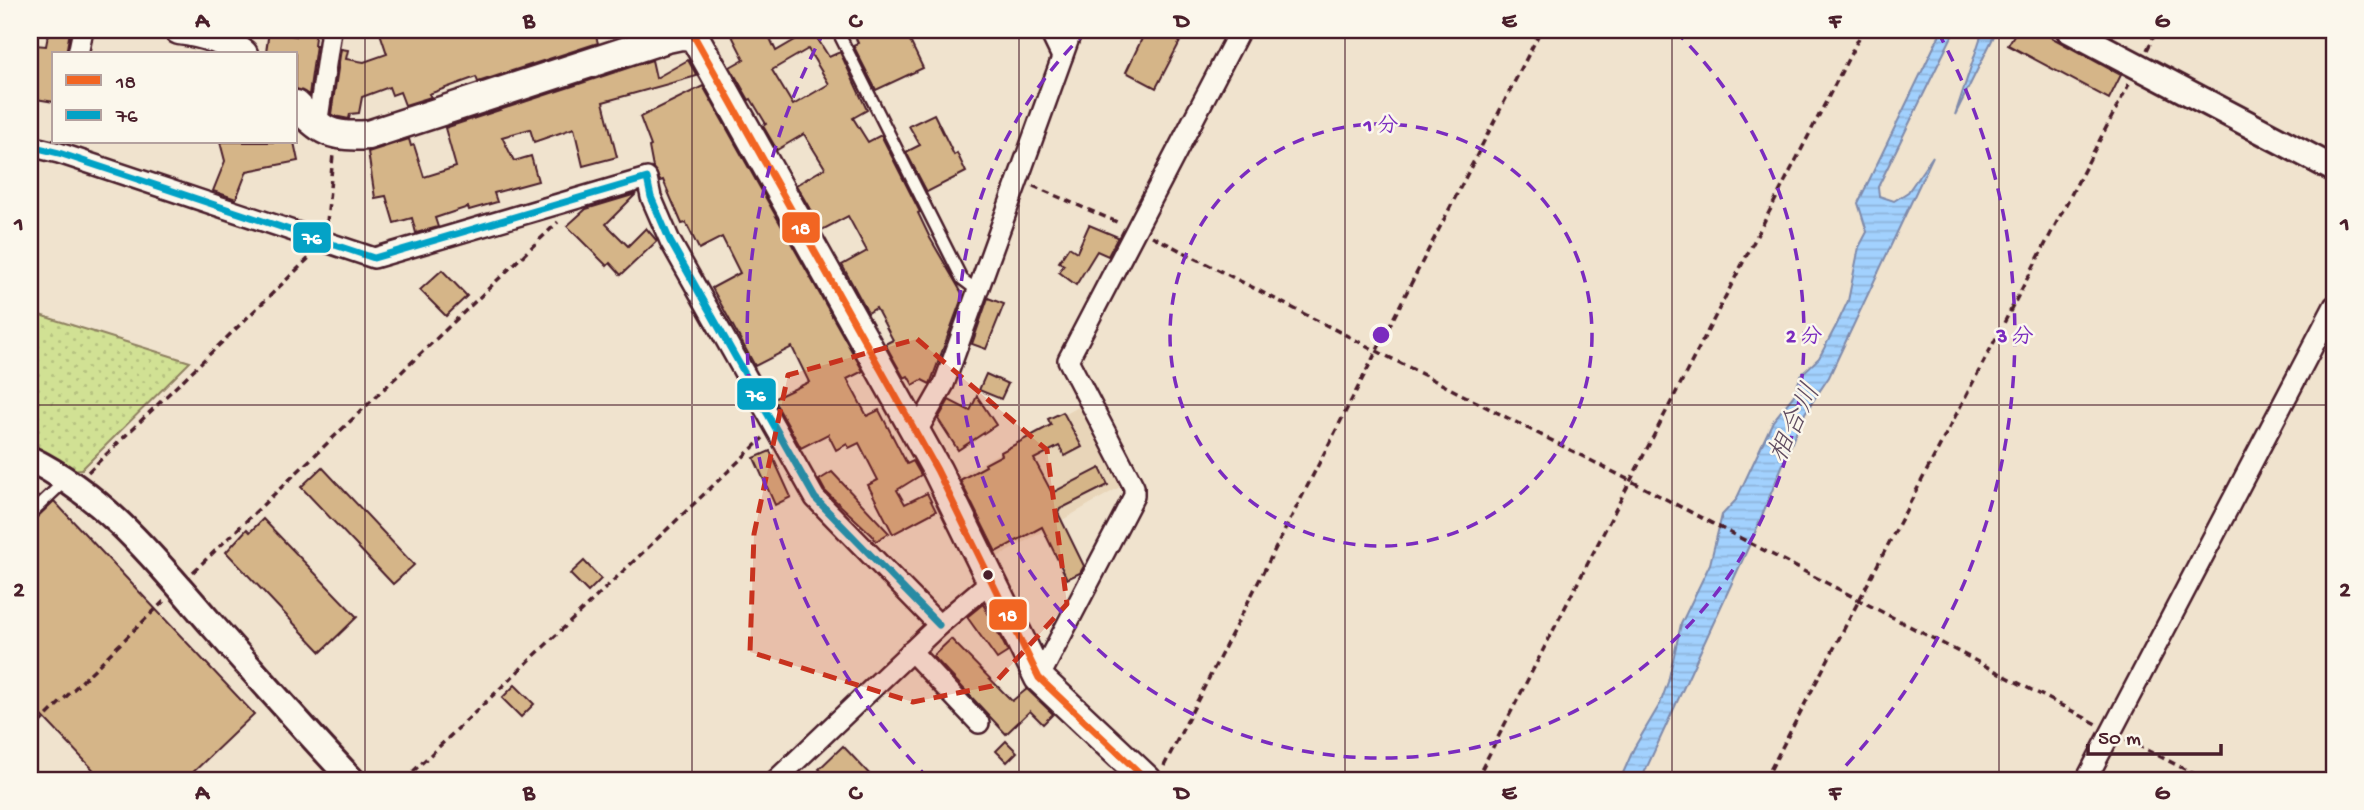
<svg xmlns="http://www.w3.org/2000/svg" width="2364" height="810" font-family="'Gochi Hand','Klee One',sans-serif">
<style>
.built{fill:#e8d5b9}
.park{fill:url(#park-dots);stroke:#8e8060;stroke-width:2}
.water{fill:url(#water-rules);stroke:#7f8aaa;stroke-width:2}
.building{fill:#d5b588;stroke:#4a1f2b;stroke-width:2;fill-rule:evenodd}
.lines{fill:none;stroke-linecap:round;stroke-linejoin:round}
.service-casing{stroke:#4a1f2b;stroke-width:15}
.minor-casing{stroke:#4a1f2b;stroke-width:24}
.tertiary-casing{stroke:#4a1f2b;stroke-width:30}
.secondary-casing{stroke:#4a1f2b;stroke-width:33}
.path{stroke:#4a1f2b;stroke-width:3.5;stroke-dasharray:7 5;stroke-linecap:butt}
.service{stroke:#fbf7ec;stroke-width:10}
.minor{stroke:#fbf7ec;stroke-width:19}
.tertiary{stroke:#fbf7ec;stroke-width:24}
.secondary{stroke:#fbf7ec;stroke-width:28}
.bus-1-casing{stroke:#fbf7ec;stroke-width:12}
.bus-2-casing{stroke:#fbf7ec;stroke-width:12}
.bus-1{stroke:#f26522;stroke-width:7}
.bus-2{stroke:#04a2c6;stroke-width:7}
.marked{fill:#c8321e;fill-opacity:0.2;stroke:#c8321e;stroke-width:5;stroke-dasharray:14 9;stroke-linejoin:round}
.grid{fill:none;stroke:#4a1f2b;stroke-width:2;stroke-opacity:0.55}
.ring{fill:none;stroke:#7b2cbf;stroke-width:3.5;stroke-dasharray:12 9}
.bus-dot{fill:#4a1f2b;stroke:#fbf7ec;stroke-width:2.5}
.labels{text-anchor:middle;stroke-width:5;stroke-linejoin:round;paint-order:stroke}
.water-label{font-size:28px;font-style:italic;fill:#604c60;stroke:#fbf7ec}
.centre{fill:#7b2cbf;stroke:#fbf7ec;stroke-width:3.5}
.ring-label{font-size:21px;text-anchor:middle;font-weight:bold;fill:#7b2cbf;stroke:#fbf7ec;stroke-width:5;stroke-linejoin:round;paint-order:stroke}
.line-badge{stroke:#fbf7ec;stroke-width:2.5}
.badge-label{font-size:19px;text-anchor:middle;font-weight:bold;fill:#fff}
.neatline{fill:none;stroke:#4a1f2b;stroke-width:2.5}
.grid-label{font-size:23px;text-anchor:middle;font-weight:bold;fill:#4a1f2b}
</style>
<defs>
<pattern id="park-dots" width="8" height="8" patternUnits="userSpaceOnUse" patternTransform="scale(1.75)"><rect width="8" height="8" fill="#d1e194"/><path d="M2 2h.1M6 6h.1" fill="none" stroke="#b5c180" stroke-width="1.8" stroke-linecap="round"/></pattern>
<pattern id="water-rules" width="6" height="5" patternUnits="userSpaceOnUse" patternTransform="scale(1.75)"><rect width="6" height="5" fill="#a2d1fe"/><path d="M0 2.5h6" fill="none" stroke="#8db3da"/></pattern>
</defs>
<rect width="100%" height="100%" fill="#f0e3ce"/>
<filter id="ink" filterUnits="userSpaceOnUse"><feTurbulence type="fractalNoise" baseFrequency=".0143" numOctaves="2"/><feDisplacementMap in="SourceGraphic" scale="14" xChannelSelector="R" yChannelSelector="G"/><feConvolveMatrix kernelMatrix="1 2 1 2 8 2 1 2 1" color-interpolation-filters="sRGB"/></filter>
<g filter="url(#ink)">
<polygon class="built" points="1080,406 1125,484 998,557 954,479"/>
<polygon class="park" points="30,312 190,362 82,469 72,470 30,447"/>
<g class="water">
<polygon points="1942,30 1955,30 1878,187 1879,196 1894,201 1908,192 1933,156 1829,377 1805,413 1794,437 1754,535 1641,780 1620,780 1634,748 1660,704 1668,682 1681,624 1710,564 1722,515 1736,500 1773,421 1794,395 1801,375 1819,358 1837,324 1848,301 1859,247 1867,232 1858,203"/>
<polygon points="1983,30 1997,30 1955,115"/>
</g>
<g class="building">
<polygon points="49,30 70,31 66,54 54,54 54,102 30,98 30,75 35,45 46,46"/>
<polygon points="296,30 316,30 314,45 316,45 309,95 296,89 296,54 266,52 269,31 296,36"/>
<polygon points="379,30 594,30 598,43 478,82 476,77 429,94 431,97 405,105 400,92 392,95 389,87 362,97 359,113 350,114 349,119 334,116 331,114 341,49 348,50 346,59 364,62 387,54"/>
<path d="M729 30H766L776 51 812 30 829 57 840 52 867 110 853 118 868 142 881 135 920 212 918 213 930 238 963 295 930 384 922 380 913 385 908 376 904 378 885 344 893 340 876 308 868 313 842 265 867 251 848 216 822 230 796 185 825 168 804 134 777 150 763 126 766 124 751 99 749 100 730 67 744 59ZM808 49 829 84 793 105 772 70Z"/>
<polygon points="852,30 932,30 910,41 923,68 876,90 853,45 858,43"/>
<polygon points="1146,30 1186,30 1156,88 1126,72"/>
<polygon points="2017,30 2038,30 2121,75 2109,99 2008,45"/>
<polygon points="652,60 656,78 688,60 697,76 603,102 617,157 583,166 574,128 534,142 530,129 502,137 514,161 531,156 538,181 494,193 497,202 469,210 468,207 435,218 438,227 416,233 412,218 394,223 386,196 375,198 368,152 409,139 411,146 414,145 424,177 456,167 445,128"/>
<polygon points="703,86 863,371 847,379 867,416 879,410 907,464 913,461 921,475 897,490 905,504 927,493 936,511 893,534 868,485 878,480 859,443 849,448 847,444 836,450 828,434 801,448 773,399 809,382 792,347 755,366 712,288 740,273 722,237 699,249 686,223 682,224 663,180 660,181 653,168 649,147 651,146 640,117"/>
<polygon points="934,114 954,155 957,153 966,172 927,192 906,152 920,145 909,126"/>
<polygon points="220,142 294,142 298,161 247,171 236,199 213,191 225,161"/>
<polygon points="636,194 606,224 628,246 646,228 657,241 621,275 610,263 607,266 567,226 586,209"/>
<polygon points="1089,225 1118,237 1108,256 1097,251 1076,285 1059,272 1064,265 1059,262 1069,247 1077,252"/>
<polygon points="442,270 467,296 446,316 420,290"/>
<polygon points="988,298 1004,304 986,349 972,344"/>
<polygon points="986,374 1008,384 1001,399 979,390"/>
<polygon points="977,396 996,425 958,450 938,419 949,400 970,411"/>
<polygon points="1063,412 1082,447 1065,456 1059,446 1034,459 1052,493 1100,468 1108,485 1060,509 1058,513 1084,566 1080,573 1067,579 1042,527 996,552 960,480 986,466 985,464 1002,455 1001,452 1051,425 1048,419"/>
<polygon points="770,451 791,497 775,505 754,458"/>
<polygon points="322,467 414,565 393,584 301,487"/>
<polygon points="832,472 889,533 876,541 872,535 825,491 819,480"/>
<polygon points="54,501 254,714 185,780 103,780 30,703 30,524"/>
<polygon points="263,519 357,617 321,652 226,552 247,529 250,532"/>
<polygon points="584,561 601,579 588,592 570,574"/>
<polygon points="983,604 1008,652 997,659 967,617"/>
<polygon points="951,639 1012,701 1027,689 1053,714 1043,724 1030,711 1006,734 933,656"/>
<polygon points="515,685 534,704 521,717 502,698"/>
<polygon points="1006,741 1017,752 1007,762 996,751"/>
<polygon points="843,746 875,780 830,780 819,769"/>
</g>
<g class="lines">
<g class="service-casing">
<g id="service">
<polyline points="837,30 962,279 979,292"/>
<polyline points="30,514 66,480"/>
</g>
</g>
<g class="minor-casing">
<g id="minor">
<polyline points="1049,30 1062,57"/>
<polyline points="78,54 83,30"/>
<polyline points="317,126 331,30"/>
<polyline points="30,146 59,153 374,258 647,178 651,197 670,241 815,498 939,625"/>
<polyline points="916,433 944,384 1072,30"/>
<polyline points="911,651 979,723"/>
<polyline points="1039,678 1134,496 1134,487 1068,360 1240,30"/>
<polyline points="776,780 939,625 992,580"/>
<polyline points="2086,780 2334,306"/>
</g>
</g>
<g class="tertiary-casing">
<g id="tertiary">
<polyline points="2069,30 2334,169"/>
<path d="M30 459C107 497 158 563 213 626 259 678 305 730 352 780"/>
</g>
</g>
<g class="secondary-casing">
<g id="secondary">
<path d="M179 30C203 33 224 39 243 54"/>
<polyline points="694,36 937,470 1039,678 1147,780"/>
<path d="M296 105C322 131 330 138 368 135L667 38 681 35 694 36"/>
</g>
</g>
<g class="path">
<polyline points="2147,50 2157,30"/>
<polyline points="1033,186 1119,223"/>
<polyline points="327,223 333,154"/>
<polyline points="1152,236 1631,481 2097,724"/>
<polyline points="88,472 311,256"/>
<polyline points="193,572 558,222"/>
<polyline points="30,732 165,600"/>
<polyline points="2126,739 2206,780"/>
<polyline points="1164,766 1541,30"/>
<polyline points="404,780 763,438"/>
<polyline points="1476,780 1863,30"/>
<polyline points="1765,780 2129,84"/>
</g>
<use href="#service" class="service"/>
<use href="#minor" class="minor"/>
<use href="#tertiary" class="tertiary"/>
<use href="#secondary" class="secondary"/>
<g class="bus-1-casing">
<polyline id="bus-1" points="694,36 937,470 1039,678 1147,780"/>
</g>
<g class="bus-2-casing">
<polyline id="bus-2" points="30,146 59,153 374,258 647,178 651,197 670,241 815,498 939,625"/>
</g>
<use href="#bus-1" class="bus-1"/>
<use href="#bus-2" class="bus-2"/>
</g>
</g>
<path class="marked" d="M917 339 1047 450 1067 604 992 686 913 702 750 652 754 534 788 375Z"/>
<path class="grid" d="M365 30V780M692 30V780M1019 30V780M1345 30V780M1672 30V780M1999 30V780M30 405H2334"/>
<g class="ring">
<circle cx="1381" cy="335" r="211"/>
<path d="M1675 31A423 423 0 1 1 1087 31"/>
<path d="M929 779A634 634 0 0 1 824 32M1938 32A634 634 0 0 1 1833 779"/>
</g>
<circle class="bus-dot" cx="988" cy="575" r="6"/>
<g class="labels">
<g class="water-label">
<text transform="translate(1792 422) rotate(-64)" y="10">相合川</text>
</g>
</g>
<circle cx="1381" cy="335" r="10" class="centre"/>
<g class="ring-label">
<text x="1381" y="131">1 分</text>
<text x="1804" y="342">2 分</text>
<text x="2015" y="342">3 分</text>
</g>
<g class="line-badge">
<rect x="781" y="211" width="40" height="33" rx="7" fill="#f26522"/>
<rect x="292" y="221" width="40" height="33" rx="7" fill="#04a2c6"/>
<rect x="736" y="377" width="41" height="34" rx="7" fill="#04a2c6"/>
<rect x="988" y="598" width="40" height="33" rx="7" fill="#f26522"/>
</g>
<g class="badge-label">
<text x="801" y="234">18</text>
<text x="312" y="244">76</text>
<text x="756" y="401">76</text>
<text x="1008" y="621">18</text>
</g>
<rect width="2364" height="810" fill="none" stroke="#fbf7ec" stroke-width="77"/>
<rect x="52" y="52" width="245" height="91" fill="#fbf7ec" stroke="#b4a19f" stroke-width="2"/>
<rect x="66" y="75" width="35" height="10" fill="#f26522" stroke="#b4a19f" stroke-width="2"/>
<text x="116" y="88" font-size="21" fill="#4a1f2b">18</text>
<rect x="66" y="110" width="35" height="10" fill="#04a2c6" stroke="#b4a19f" stroke-width="2"/>
<text x="116" y="122" font-size="21" fill="#4a1f2b">76</text>
<path d="M2088 744v10h133v-10" fill="none" stroke="#4a1f2b" stroke-width="3.5"/>
<text x="2098" y="744" font-size="21" fill="#4a1f2b" stroke="#fbf7ec" stroke-width="5" paint-order="stroke">50 m</text>
<rect x="38" y="38" width="2288" height="734" class="neatline"/>
<g class="grid-label">
<text x="202" y="27">A</text>
<text x="529" y="27">B</text>
<text x="855" y="27">C</text>
<text x="1182" y="27">D</text>
<text x="1509" y="27">E</text>
<text x="1835" y="27">F</text>
<text x="2162" y="27">G</text>
<text x="19" y="230">1</text>
<text x="2345" y="230">1</text>
<text x="19" y="596">2</text>
<text x="2345" y="596">2</text>
<text x="202" y="799">A</text>
<text x="529" y="799">B</text>
<text x="855" y="799">C</text>
<text x="1182" y="799">D</text>
<text x="1509" y="799">E</text>
<text x="1835" y="799">F</text>
<text x="2162" y="799">G</text>
</g>
</svg>
